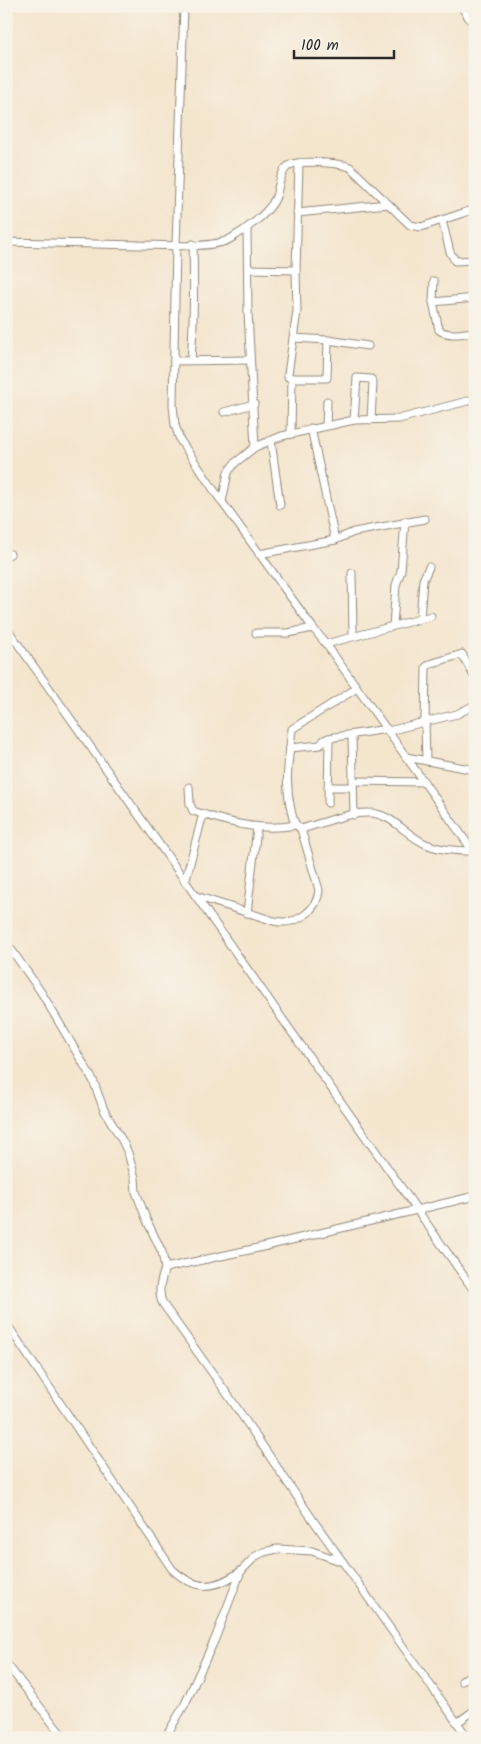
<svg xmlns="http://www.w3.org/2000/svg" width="481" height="1744" font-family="Kalam,sans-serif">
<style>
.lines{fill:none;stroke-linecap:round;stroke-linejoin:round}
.street-casing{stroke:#90887c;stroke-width:9}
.street{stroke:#fff;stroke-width:7}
</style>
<rect width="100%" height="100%" fill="#f7f3e8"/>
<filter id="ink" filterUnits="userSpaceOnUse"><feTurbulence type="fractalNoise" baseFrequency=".02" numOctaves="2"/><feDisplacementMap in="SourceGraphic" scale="10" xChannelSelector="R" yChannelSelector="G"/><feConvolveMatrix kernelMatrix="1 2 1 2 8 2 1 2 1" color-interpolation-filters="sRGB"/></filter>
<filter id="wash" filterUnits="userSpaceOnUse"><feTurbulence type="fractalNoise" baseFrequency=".0096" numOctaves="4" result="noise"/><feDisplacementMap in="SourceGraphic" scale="20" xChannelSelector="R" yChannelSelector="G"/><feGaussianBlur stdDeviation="1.12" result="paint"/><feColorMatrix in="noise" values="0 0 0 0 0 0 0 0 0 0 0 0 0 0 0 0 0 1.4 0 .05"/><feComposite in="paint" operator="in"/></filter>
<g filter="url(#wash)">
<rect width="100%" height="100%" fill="#f4e5cd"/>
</g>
<g filter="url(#ink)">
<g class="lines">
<g class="street-casing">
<g id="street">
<polyline points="184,6 176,245 173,405 175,425 180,440 222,502 313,628 326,644 475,854"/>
<polyline points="461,6 475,27"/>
<polyline points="297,213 388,204"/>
<polyline points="442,220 450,252 455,261 475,260"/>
<polyline points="247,228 248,312 255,447"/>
<path d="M6 242C51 243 95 244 140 245 161 245 213 249 230 239 244 231 268 214 275 199 279 190 279 174 287 167 294 159 340 163 350 167L410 225 421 227 475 209"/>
<polyline points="248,269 296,270"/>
<path d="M434 281 433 302 439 330C449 337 464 333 475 332"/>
<polyline points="433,302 475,298"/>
<polyline points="293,338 328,340 368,346"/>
<path d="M191 360C194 322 194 283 193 244"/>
<polyline points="174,361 250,360"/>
<polyline points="292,378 327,378 328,340"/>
<polyline points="224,412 254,404"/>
<polyline points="354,420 357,378 371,379 373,382 371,420"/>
<polyline points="326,426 327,401"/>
<polyline points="311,428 335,540"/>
<polyline points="291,433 292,378 288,377 288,374 297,311 296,270 299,163"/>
<polyline points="271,441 280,505"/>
<polyline points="222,502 228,472 235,463 255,447 282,436 354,420 399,419 475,399"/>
<polyline points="259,554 335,540 354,532 425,519"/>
<polyline points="6,556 10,554"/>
<polyline points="352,573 353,635"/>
<polyline points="420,619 423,580 429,567"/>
<polyline points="393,626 396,585 401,571 405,521"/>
<polyline points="6,627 475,1292"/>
<polyline points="256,633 288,633 313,628"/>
<polyline points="326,644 431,616"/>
<polyline points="388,731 457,714 475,705"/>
<polyline points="352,736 354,815"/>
<polyline points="290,748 320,745 324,740 329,738 387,729"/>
<polyline points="406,757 475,770"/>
<polyline points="426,760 425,722 426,667 430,664 462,654 475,678"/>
<polyline points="353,781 424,782"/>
<path d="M189 787 190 804 193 811C227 822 259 832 295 825"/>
<polyline points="328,787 353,787"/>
<polyline points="328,803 329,738"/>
<path d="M301 829C293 824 293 818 291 810 284 780 289 759 292 729L357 688"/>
<polyline points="474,853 475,834"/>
<polyline points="185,882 203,814"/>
<path d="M196 896 274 921C295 926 317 912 319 890L301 829C321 824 348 812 369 813 392 813 406 836 426 844 440 850 457 851 472 851"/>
<polyline points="247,913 257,828"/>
<polyline points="6,942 41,992 93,1080 104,1110 123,1142 128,1153 135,1178 136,1192 147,1221 162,1252 165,1268"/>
<path d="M6 1323 172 1569C196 1592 216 1589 241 1571"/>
<polyline points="6,1663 64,1738"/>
<polyline points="462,1681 475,1671"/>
<polyline points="458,1722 475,1710"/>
<polyline points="165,1738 185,1704 215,1639 241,1571 256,1556 264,1552 277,1549 312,1551 343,1562"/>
<path d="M468 1738 313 1520 228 1395 163 1304C157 1292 161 1281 165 1268L258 1248 475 1196"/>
</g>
</g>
<use href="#street" class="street"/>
</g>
</g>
<rect width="481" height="1744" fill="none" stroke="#f7f3e8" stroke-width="25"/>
<path d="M294 50v8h100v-8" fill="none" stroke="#2b2b2b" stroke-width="2.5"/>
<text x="301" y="50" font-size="15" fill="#2b2b2b" stroke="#f7f3e8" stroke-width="4" paint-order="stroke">100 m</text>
</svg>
